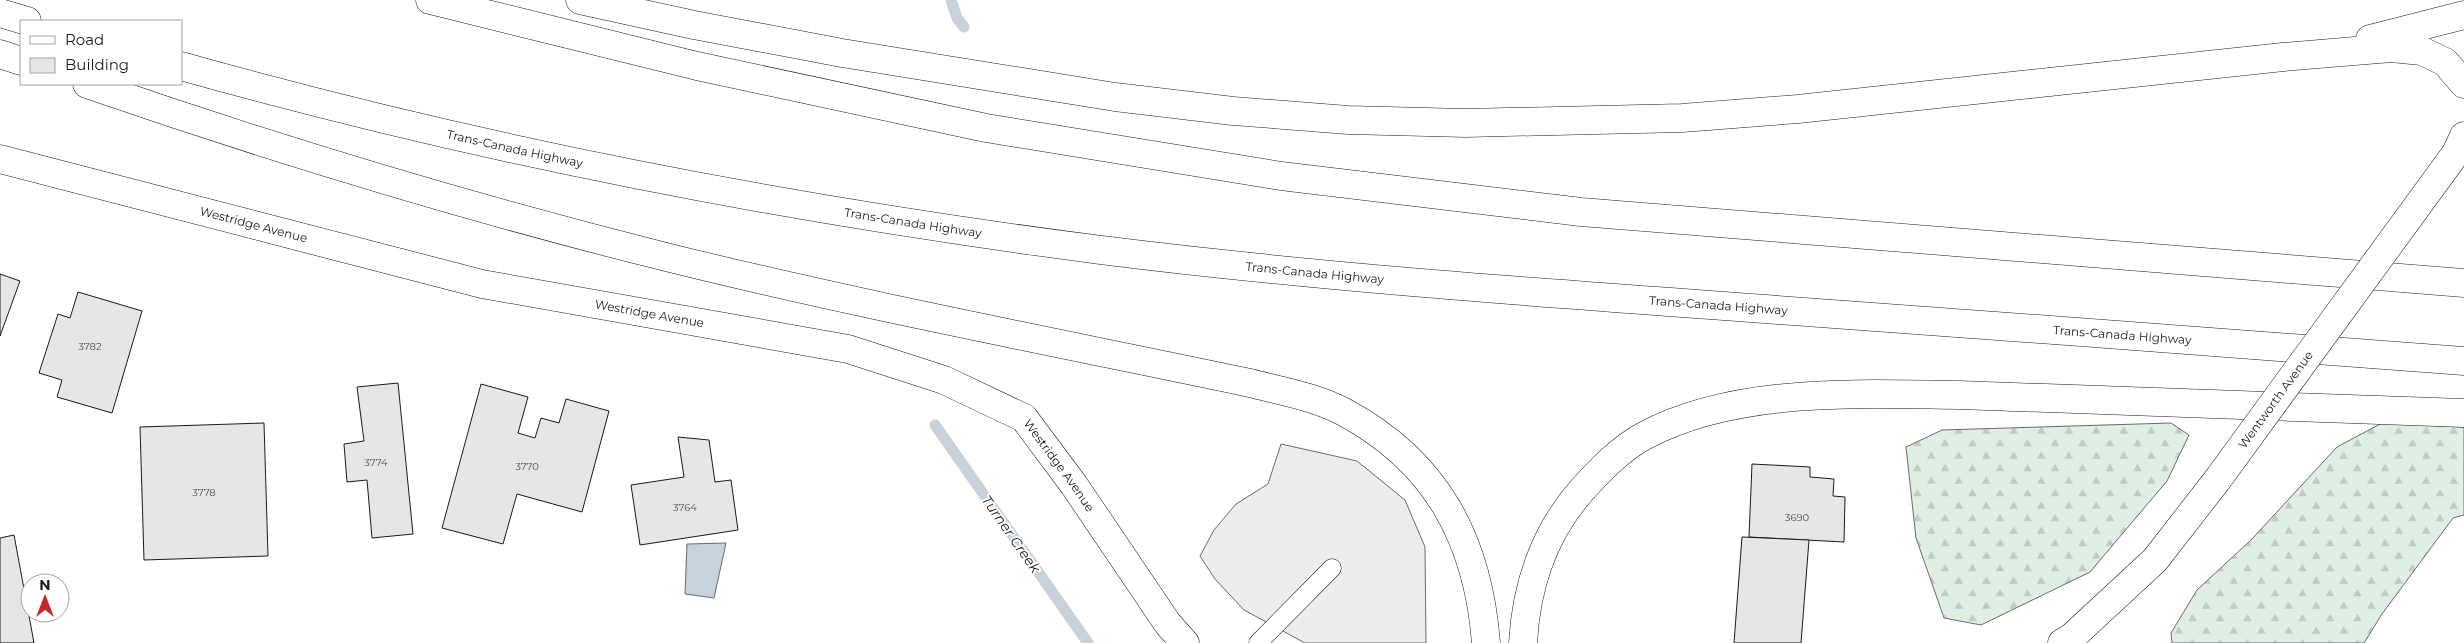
<svg xmlns="http://www.w3.org/2000/svg" width="2464" height="643" font-family="Montserrat,sans-serif">
<style>
.forest{fill:url(#forest-firs);stroke:#6a6a6a}
.parking{fill:#ededed;stroke:#6a6a6a}
.water{fill:#c6d2dc;stroke:#6a6a6a}
.lines{fill:none;stroke-linecap:round;stroke-linejoin:round}
.stream{stroke:#c6d2dc;stroke-width:11}
.building{fill:#e6e6e6;stroke:#1a1a1a}
.lane-casing{stroke:#1a1a1a;stroke-width:19}
.secondary-casing{stroke:#1a1a1a;stroke-width:29}
.highway-casing{stroke:#1a1a1a;stroke-width:29}
.lane{stroke:#fff;stroke-width:18}
.secondary{stroke:#fff;stroke-width:28}
.highway{stroke:#fff;stroke-width:28}
.secondary-bridge-casing{stroke:#1a1a1a;stroke-width:29;stroke-linecap:butt}
.secondary-bridge{stroke:#fff;stroke-width:28}
.labels{text-anchor:middle;stroke-width:4;stroke-linejoin:round;paint-order:stroke}
.number-label{font-size:10px;fill:#4d4d4d}
.street-label{font-size:12px;fill:#1a1a1a;stroke:#fff}
.water-label{font-size:14px;font-style:italic;fill:#1a1a1a;stroke:#fff}
</style>
<defs>
<pattern id="forest-firs" width="22" height="20" patternUnits="userSpaceOnUse" patternTransform="scale(1.25)"><rect width="22" height="20" fill="#e0efe3"/><path d="M5 1l3.5 6h-7zM16 11l3.5 6h-7z" fill="#c0ccc2"/></pattern>
</defs>
<rect width="100%" height="100%" fill="#fff"/>
<g class="forest">
<polygon points="2171,423 2189,435 2167,481 2090,572 1981,625 1944,618 1916,538 1906,447 1942,430"/>
<polygon points="2382,423 2464,427 2464,515 2453,518 2382,614 2364,643 2172,643 2171,633 2197,590 2251,540 2337,447"/>
</g>
<polygon class="parking" points="1281,444 1357,461 1405,500 1425,547 1426,643 1305,643 1244,610 1215,579 1200,556 1214,530 1236,504 1268,484"/>
<polygon class="water" points="726,543 714,598 685,594 687,544"/>
<g class="lines">
<g class="stream">
<polyline points="951,0 957,18 964,27"/>
<polyline points="935,425 1088,643"/>
</g>
</g>
<g class="building">
<polygon points="0,274 20,281 0,336"/>
<polygon points="78,292 142,311 112,413 57,397 62,380 39,373 58,314 70,318"/>
<polygon points="398,383 413,534 372,538 367,480 347,482 344,444 364,441 357,387"/>
<polygon points="481,384 528,397 518,433 535,438 541,418 559,423 566,399 609,411 582,512 517,494 503,544 442,528"/>
<polygon points="264,423 268,556 144,560 140,427"/>
<polygon points="678,437 709,440 715,482 731,480 738,530 640,545 631,485 684,477"/>
<polygon points="1752,464 1810,467 1810,477 1834,479 1833,496 1845,497 1844,542 1749,537"/>
<polygon points="14,535 34,643 0,643 0,538"/>
<polygon points="1742,537 1809,540 1801,643 1734,643"/>
</g>
<g class="lines">
<g class="lane-casing">
<polyline id="lane" points="1258,643 1332,568"/>
</g>
<g class="secondary-casing">
<g id="secondary">
<polyline points="2456,153 2464,136"/>
<path id="s1" d="M0 159 482 284 848 349 944 380 1024 418 1074 485 1168 624 1185 643"/>
<polyline points="2062,643 2072,637 2155,560 2218,479"/>
</g>
</g>
<g class="highway-casing">
<g id="highway">
<polyline points="430,0 697,66 986,128 1281,176 1581,212 2464,283"/>
<polyline points="580,0 694,25 842,53 1115,97 1233,111 1348,120 1466,123 1682,118 1798,109 2283,57 2391,48 2422,51 2445,62 2464,84"/>
<polyline points="0,13 27,21"/>
<polyline points="2370,39 2464,15"/>
<polyline points="0,54 21,61"/>
<path id="s2" d="M181 66C482 151 792 210 1101 250 1308 276 1516 291 1724 306 1971 324 2217 342 2464 361"/>
<path d="M87 84C278 150 470 208 666 257 859 305 1055 342 1250 383 1281 391 1316 397 1344 412 1437 462 1478 540 1486 643"/>
<path d="M1523 643C1526 587 1544 533 1581 491 1599 471 1620 449 1644 436 1735 387 1859 394 1959 395L2464 413"/>
</g>
</g>
<use href="#lane" class="lane"/>
<use href="#secondary" class="secondary"/>
<use href="#highway" class="highway"/>
<g class="secondary-bridge-casing">
<g id="secondary-bridge">
<path id="s3" d="M2218 479 2456 153"/>
</g>
</g>
<use href="#secondary-bridge" class="secondary-bridge"/>
</g>
<g class="labels">
<g class="number-label">
<text x="90" y="350">3782</text>
<text x="376" y="466">3774</text>
<text x="527" y="470">3770</text>
<text x="204" y="496">3778</text>
<text x="685" y="511">3764</text>
<text x="1797" y="521">3690</text>
</g>
<g class="street-label">
<text dy="4" stroke="none"><textPath href="#s2" startOffset="344">Trans-Canada Highway</textPath></text>
<text dy="4" stroke="none"><textPath href="#s2" startOffset="749">Trans-Canada Highway</textPath></text>
<text dy="4" stroke="none"><textPath href="#s1" startOffset="262">Westridge Avenue</textPath></text>
<text dy="4" stroke="none"><textPath href="#s2" startOffset="1154">Trans-Canada Highway</textPath></text>
<text dy="4" stroke="none"><textPath href="#s2" startOffset="1559">Trans-Canada Highway</textPath></text>
<text dy="4" stroke="none"><textPath href="#s1" startOffset="668">Westridge Avenue</textPath></text>
<text dy="4" stroke="none"><textPath href="#s2" startOffset="1964">Trans-Canada Highway</textPath></text>
<text dy="4" stroke="none"><textPath href="#s3" startOffset="98">Wentworth Avenue</textPath></text>
<text dy="4" stroke="none"><textPath href="#s1" startOffset="1118">Westridge Avenue</textPath></text>
</g>
<g class="water-label">
<text transform="translate(1011 534) rotate(55)" y="5">Turner Creek</text>
</g>
</g>
<rect x="20" y="20" width="162" height="65" fill="#ffffff" stroke="#a3a3a3"/>
<rect x="30" y="36" width="25" height="8" fill="#ffffff" stroke="#a3a3a3"/>
<text x="65" y="45" font-size="15" fill="#1a1a1a">Road</text>
<rect x="30" y="58" width="25" height="15" fill="#e6e6e6" stroke="#a3a3a3"/>
<text x="65" y="70" font-size="15" fill="#1a1a1a">Building</text>
<g transform="translate(45 598)"><circle r="24" fill="#ffffff" stroke="#a3a3a3"/>
<path d="M0-4L9 19L0 12L-9 19Z" fill="#c62828"/>
<text y="-8" font-size="14" font-weight="bold" text-anchor="middle" fill="#1a1a1a">N</text>
</g>
</svg>
